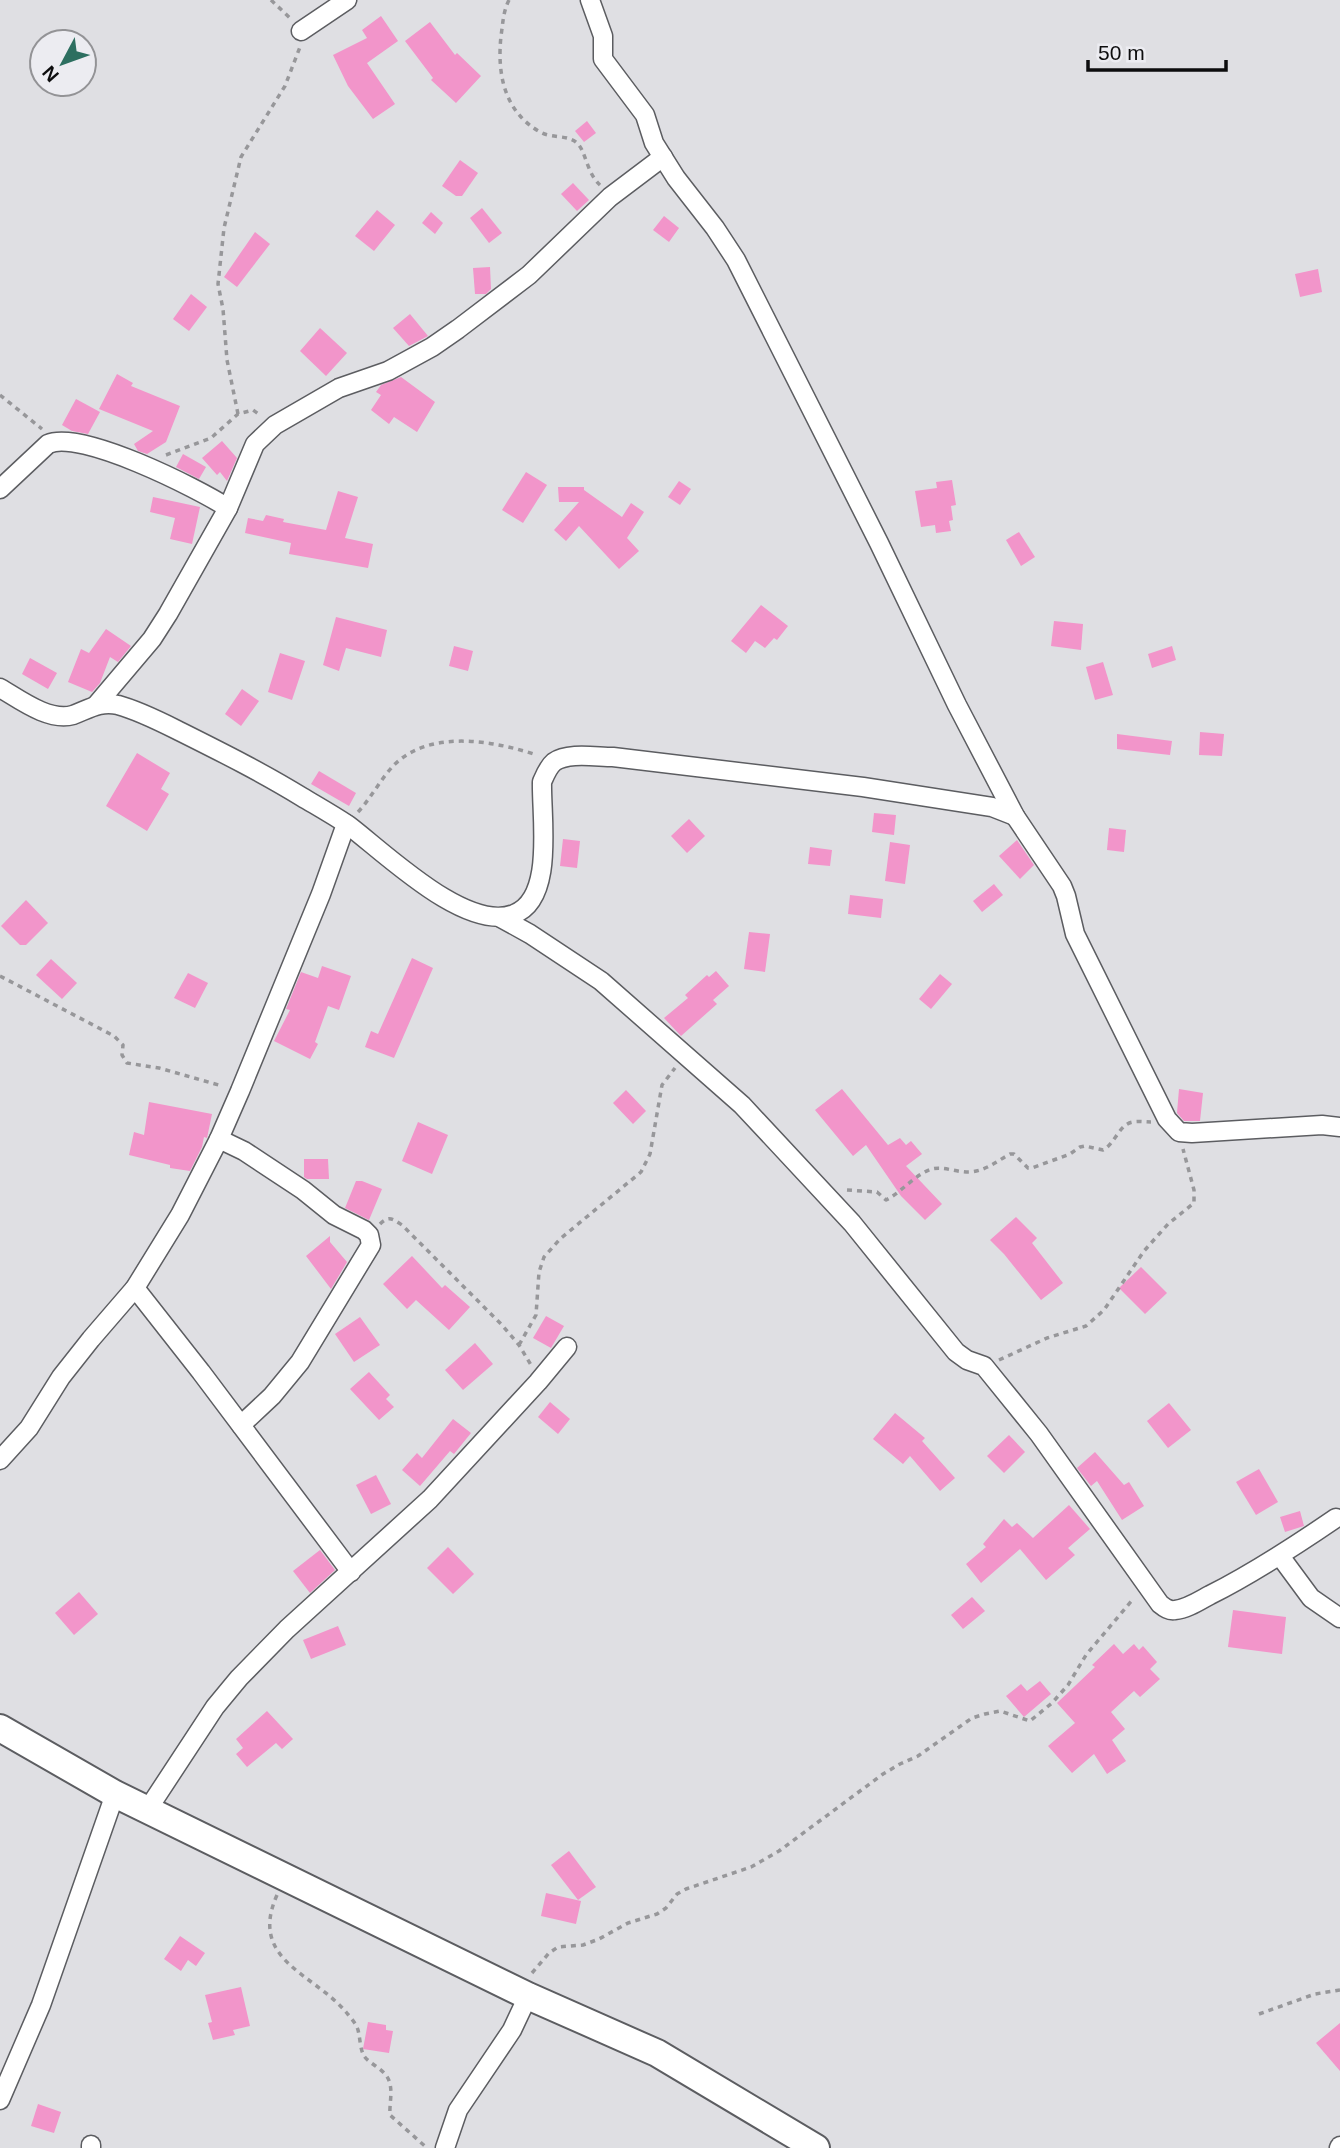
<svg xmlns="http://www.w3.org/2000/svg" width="1340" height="2148" font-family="Arial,sans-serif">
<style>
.building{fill:#f295ca}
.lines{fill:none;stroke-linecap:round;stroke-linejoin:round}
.minor-casing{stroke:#5c5d61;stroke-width:21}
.primary-casing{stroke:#5c5d61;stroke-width:30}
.path{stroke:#97979a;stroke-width:3.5;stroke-dasharray:5 5;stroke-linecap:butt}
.minor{stroke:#fff;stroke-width:18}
.primary{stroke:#fff;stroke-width:26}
</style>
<rect width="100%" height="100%" fill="#dfdfe3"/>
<g class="building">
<polygon points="381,16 398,41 367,63 395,104 373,119 348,86 333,55 367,38 362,30"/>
<polygon points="430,22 455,55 457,53 481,76 456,103 431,80 433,78 405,41"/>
<polygon points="587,121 596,133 584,142 575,131"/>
<polygon points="460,160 478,173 462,196 456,196 442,186"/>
<polygon points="573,183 589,200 577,211 561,194"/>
<polygon points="482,208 502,233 489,243 470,218"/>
<polygon points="377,210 395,225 374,251 355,236"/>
<polygon points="431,212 443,223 435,234 422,223"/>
<polygon points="664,216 679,228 669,242 653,230"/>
<polygon points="255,232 270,244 237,287 224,277"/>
<polygon points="490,267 491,289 486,294 475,294 473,268"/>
<polygon points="1318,269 1322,292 1300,297 1295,274"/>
<polygon points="191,294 207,307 189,331 173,319"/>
<polygon points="410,314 428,336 409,346 393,328"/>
<polygon points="320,328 347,353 326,376 300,351"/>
<polygon points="117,374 133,383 131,386 180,406 166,442 147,454 138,451 134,444 153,431 99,409"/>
<polygon points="401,377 435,402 417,432 394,417 389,424 371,410 381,395 376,392 381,385"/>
<polygon points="76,399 100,412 88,434 72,431 62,425"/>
<polygon points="222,441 237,458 227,481 220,472 217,475 202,458"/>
<polygon points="183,454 206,467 199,479 176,467"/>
<polygon points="526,472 547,485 523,523 502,510"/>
<polygon points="952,480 956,505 951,506 953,520 949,521 951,531 936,533 935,525 921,527 915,491 937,488 936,482"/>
<polygon points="679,481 691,489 680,505 668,497"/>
<polygon points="558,487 584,487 584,490 622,517 631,503 644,512 627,538 639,551 619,569 579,526 566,541 554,530 579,502 559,502"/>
<polygon points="338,491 358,497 345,538 373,544 368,568 289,554 291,543 245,533 248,518 263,521 266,515 284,519 283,522 326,530"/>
<polygon points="153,497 200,507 192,544 170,539 175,518 150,512"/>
<polygon points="1019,532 1035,557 1021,566 1006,540"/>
<polygon points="761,605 788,626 777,640 774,638 765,648 755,641 746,653 731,641"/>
<polygon points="336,617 387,630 381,657 346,648 339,671 323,665"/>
<polygon points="1054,621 1083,624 1081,650 1051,646"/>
<polygon points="106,629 131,646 118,662 110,657 100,683 92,692 68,682 81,649 89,653"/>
<polygon points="454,646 473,651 468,671 449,666"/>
<polygon points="1172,646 1176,660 1152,668 1148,654"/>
<polygon points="280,653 305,661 292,700 268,692"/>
<polygon points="30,658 57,673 48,689 22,674"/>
<polygon points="1103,662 1113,695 1095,700 1086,667"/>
<polygon points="242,689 259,701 241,726 225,714"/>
<polygon points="1200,732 1224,734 1222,756 1199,755"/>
<polygon points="1117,734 1172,741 1170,755 1117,749"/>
<polygon points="137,753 170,773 161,789 169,794 147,831 106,806"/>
<polygon points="319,771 356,793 349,806 311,784"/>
<polygon points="874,813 896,815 894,835 872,832"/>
<polygon points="689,819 705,836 687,853 671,836"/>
<polygon points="1109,828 1126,830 1124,852 1107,850"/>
<polygon points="563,839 580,841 577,868 560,866"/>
<polygon points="1017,840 1034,865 1020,879 999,856"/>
<polygon points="890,842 910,845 905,884 885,881"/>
<polygon points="810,847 832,850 830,866 808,864"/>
<polygon points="994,884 1003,895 982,912 973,901"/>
<polygon points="850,895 883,899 881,918 848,914"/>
<polygon points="26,900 48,923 26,945 20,945 1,926"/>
<polygon points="749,932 770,934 765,972 744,969"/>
<polygon points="412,958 433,968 394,1058 365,1047 371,1031 378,1034"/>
<polygon points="51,959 77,983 62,999 36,975"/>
<polygon points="322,966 351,976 339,1010 328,1006 315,1042 318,1044 310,1059 274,1041 290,1010 286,1009 301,972 318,978"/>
<polygon points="716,971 729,986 713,1000 717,1004 681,1036 664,1018 688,998 685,995 707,975 709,977"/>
<polygon points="188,973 208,983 195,1008 174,998"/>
<polygon points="940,974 952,984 931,1009 919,999"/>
<polygon points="842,1089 888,1145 900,1138 906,1145 911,1141 922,1154 906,1166 942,1204 925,1220 901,1196 866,1145 853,1156 815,1110"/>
<polygon points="1179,1089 1203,1093 1200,1121 1184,1121 1177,1113"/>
<polygon points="626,1090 646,1111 633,1124 613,1103"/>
<polygon points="149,1102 212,1114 207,1138 204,1137 202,1147 190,1171 170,1168 170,1165 129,1155 134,1132 144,1135"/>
<polygon points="418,1122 448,1135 432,1174 402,1161"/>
<polygon points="304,1159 328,1159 329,1179 307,1179 304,1177"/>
<polygon points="356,1181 362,1181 382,1189 369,1220 345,1208"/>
<polygon points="1016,1217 1037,1238 1032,1243 1063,1283 1041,1300 1004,1254 990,1240"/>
<polygon points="330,1236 330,1242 347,1262 331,1289 306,1256"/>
<polygon points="412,1256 442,1288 445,1285 470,1307 449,1330 416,1300 407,1309 383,1284"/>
<polygon points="1141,1267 1167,1293 1145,1314 1119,1288"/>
<polygon points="546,1316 564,1326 551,1348 533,1338"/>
<polygon points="360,1317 380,1345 354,1362 335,1334"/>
<polygon points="475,1343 493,1364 463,1390 445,1370"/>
<polygon points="369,1372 390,1395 386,1399 394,1407 379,1420 350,1389"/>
<polygon points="550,1402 570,1419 558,1434 538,1417"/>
<polygon points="1169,1403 1191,1430 1168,1448 1147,1421"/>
<polygon points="895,1413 925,1438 922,1441 955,1478 940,1491 910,1456 903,1464 873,1439"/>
<polygon points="453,1419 471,1433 454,1454 450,1451 420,1486 402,1470 417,1453 422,1458"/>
<polygon points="1009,1435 1025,1452 1004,1473 987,1456"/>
<polygon points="1095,1452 1124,1485 1129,1482 1144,1506 1122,1520 1097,1481 1091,1486 1077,1468"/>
<polygon points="1259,1469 1278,1502 1256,1515 1236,1482"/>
<polygon points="376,1475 391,1504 371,1514 356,1485"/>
<polygon points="1069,1505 1090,1529 1068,1548 1075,1555 1046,1580 1020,1549 981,1583 966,1564 986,1547 983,1544 1004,1519 1012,1527 1017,1523 1033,1538"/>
<polygon points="1300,1511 1304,1526 1285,1532 1280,1517"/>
<polygon points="448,1547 474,1574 453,1594 427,1568"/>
<polygon points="320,1550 335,1570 310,1593 293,1571"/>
<polygon points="79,1592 98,1614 74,1635 55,1613"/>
<polygon points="972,1597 985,1611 963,1629 951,1615"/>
<polygon points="1233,1610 1286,1617 1282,1654 1228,1647"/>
<polygon points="338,1626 346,1645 311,1659 303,1640"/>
<polygon points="1114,1644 1123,1654 1134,1644 1139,1650 1143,1646 1157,1662 1150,1669 1160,1679 1140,1697 1134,1691 1111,1712 1125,1729 1112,1740 1126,1761 1107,1774 1094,1754 1072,1773 1048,1746 1075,1723 1057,1703 1095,1667 1092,1665"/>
<polygon points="1040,1681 1051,1694 1024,1717 1006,1696 1021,1684 1027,1691"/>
<polygon points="267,1711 293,1739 282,1749 276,1743 247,1767 236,1754 243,1748 236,1739"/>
<polygon points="569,1851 596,1887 578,1900 551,1865"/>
<polygon points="546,1893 581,1901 576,1924 541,1916"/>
<polygon points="180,1936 205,1953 196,1966 188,1960 181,1971 164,1959"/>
<polygon points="241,1987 250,2026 233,2030 235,2035 213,2040 208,2023 212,2022 205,1995"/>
<polygon points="368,2022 386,2025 386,2030 393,2031 389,2053 363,2049"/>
<polygon points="1340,2023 1340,2071 1316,2043"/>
<polygon points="38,2104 61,2112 54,2133 31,2126"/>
</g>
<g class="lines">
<g class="minor-casing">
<g id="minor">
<polyline points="590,0 603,36 603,59 645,115 654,143 676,178 715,228 736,260 879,543 957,705 1015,816 1062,886 1066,896 1075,934 1167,1119 1179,1132 1192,1133 1322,1125 1340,1127"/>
<polyline points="301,31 347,0"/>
<path d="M0 489 48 444C80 429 197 488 228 508"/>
<path d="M0 688C19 699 49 722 73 715 89 709 100 701 118 705 140 711 161 722 181 732 223 753 263 773 302 797 317 806 333 815 348 825 384 852 466 933 514 914 555 899 541 817 542 782 545 775 548 767 554 762 568 752 596 757 613 757L863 787 992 807 1015 816"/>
<polyline points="97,704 152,639 168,614 228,508 255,444 275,425 339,388 388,371 432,347 458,329 529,275 610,197 663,157"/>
<path d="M501 918 530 934 601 981 742 1105 852 1223 956 1352 967 1360 984 1366 1039 1434 1160 1604C1165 1608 1169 1611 1175 1610 1187 1609 1199 1601 1210 1595 1254 1573 1295 1546 1336 1518"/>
<polyline points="219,1139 244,1151 303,1190 334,1215 364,1230 369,1235 371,1245 300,1362 272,1396 241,1425"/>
<polyline points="135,1288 201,1372 351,1572"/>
<polyline points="0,1460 29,1428 61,1377 91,1339 135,1288 180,1215 219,1139 240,1091 321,894 346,824"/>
<polyline points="1280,1556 1311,1598 1340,1618"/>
<polyline points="148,1809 215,1707 239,1678 287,1629 430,1499 538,1382 567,1347"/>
<polyline points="0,2100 41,2005 115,1794"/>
<polyline points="91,2148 91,2145"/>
<polyline points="445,2148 458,2110 512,2030 528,1996"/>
<polyline points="1339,2148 1340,2146"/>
</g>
</g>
<g class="primary-casing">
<polyline id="primary" points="0,1728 115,1794 528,1996 657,2053 816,2148"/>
</g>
<g class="path">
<polyline points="271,0 291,19"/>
<path d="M509 0C503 12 503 23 501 36 497 74 504 113 542 133 552 138 569 135 577 143 586 151 586 172 600 185"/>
<polyline points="0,395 42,429"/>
<polyline points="238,414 227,360 223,309 218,284 224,228 241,157 285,86 300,47"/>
<polyline points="166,455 211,438 238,414 253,410 260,415"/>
<path d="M358 812C372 797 381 778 395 764 432 729 494 741 537 755"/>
<polyline points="0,976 114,1036 123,1045 122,1055 127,1063 159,1068 222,1086"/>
<path d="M847 1190 877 1192 886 1200C902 1192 915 1174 932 1169 944 1166 958 1173 971 1172 987 1170 997 1161 1010 1154H1014L1028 1168H1032L1070 1154 1080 1147 1085 1146 1103 1150C1115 1144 1119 1124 1133 1122 1139 1121 1145 1122 1151 1122"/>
<path d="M380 1224C389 1215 393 1219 402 1225L502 1325 519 1345 531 1365"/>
<polyline points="519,1345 536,1315 539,1272 544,1257 560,1239 641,1172 650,1154 662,1085 675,1068"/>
<polyline points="999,1360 1047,1338 1086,1326 1104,1310 1144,1251 1168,1224 1194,1203 1194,1190 1183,1149"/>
<path d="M277 1895C248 1960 313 1973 346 2012 350 2017 356 2023 358 2030 360 2037 360 2049 364 2056 369 2063 379 2067 385 2074 395 2085 389 2102 390 2115L427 2148"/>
<polyline points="532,1973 549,1953 558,1947 583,1945 599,1939 628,1923 657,1914 666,1908 677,1894 686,1889 751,1867 779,1851 883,1774 900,1764 918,1756 972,1718 985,1714 1000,1711 1030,1721 1052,1703 1068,1685 1086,1655 1134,1598"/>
<polyline points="1259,2014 1315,1994 1340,1990"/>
</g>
<use href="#minor" class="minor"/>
<use href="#primary" class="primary"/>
</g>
<g transform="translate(63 63) rotate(229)"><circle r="33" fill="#ececf1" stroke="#939396" stroke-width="2"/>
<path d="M0-5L12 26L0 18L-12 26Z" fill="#2d6f60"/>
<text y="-10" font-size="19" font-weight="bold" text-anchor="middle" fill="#0d0d0e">N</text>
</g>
<path d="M1088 60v10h138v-10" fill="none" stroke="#0d0d0e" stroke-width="3.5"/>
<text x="1098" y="60" font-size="21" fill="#0d0d0e" stroke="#ececf1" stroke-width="5" paint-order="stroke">50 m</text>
</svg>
